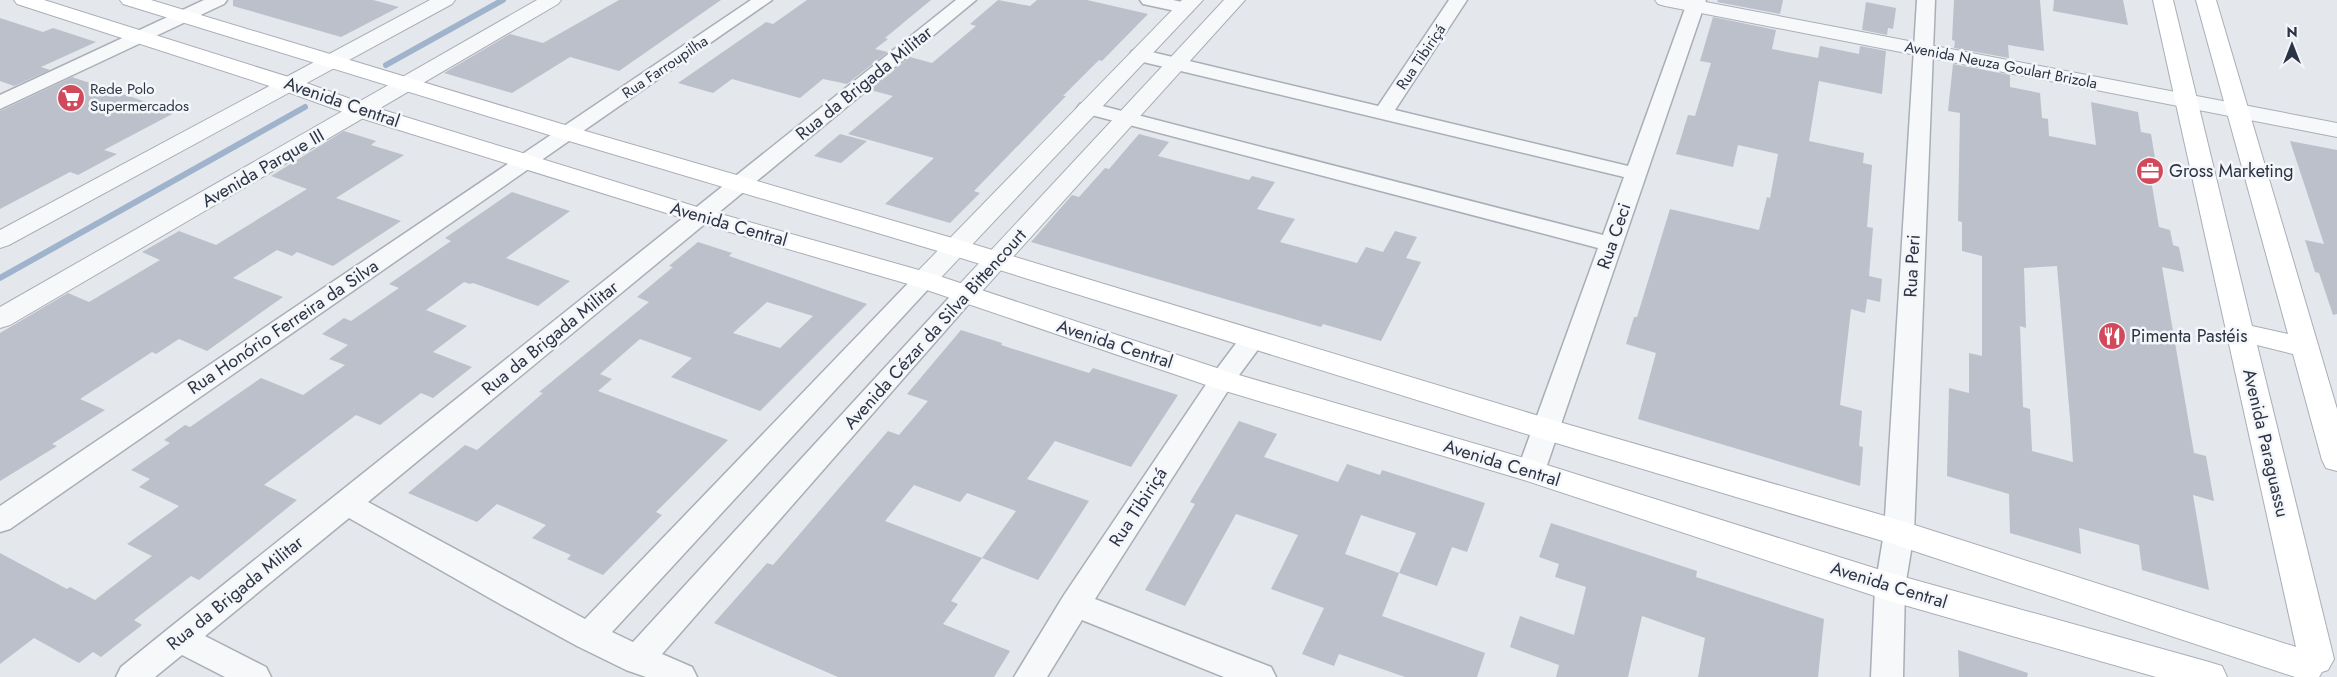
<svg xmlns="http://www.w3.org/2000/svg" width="2337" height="677" font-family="Jost,sans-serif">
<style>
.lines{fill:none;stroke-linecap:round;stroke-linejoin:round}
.stream{stroke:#9fb4cc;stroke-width:6}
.building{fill:#bbc0ca;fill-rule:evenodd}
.minor-casing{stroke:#a9aeb7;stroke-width:3}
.tertiary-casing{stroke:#a9aeb7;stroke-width:2}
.secondary-casing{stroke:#a9aeb7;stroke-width:2}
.minor{fill:#f7f8fa;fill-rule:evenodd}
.tertiary{fill:#f7f8fa;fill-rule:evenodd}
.secondary{fill:#fff;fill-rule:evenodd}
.labels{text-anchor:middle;stroke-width:5;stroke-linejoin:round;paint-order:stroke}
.far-street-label{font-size:15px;fill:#2b3445;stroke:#f4f6f9}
.far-poi-label{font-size:15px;fill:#2b3445;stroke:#f4f6f9;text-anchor:start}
.street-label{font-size:18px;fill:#2b3445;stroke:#f4f6f9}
.poi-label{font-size:18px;fill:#2b3445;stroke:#f4f6f9;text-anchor:start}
</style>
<rect width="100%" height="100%" fill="#e4e7ec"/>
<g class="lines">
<g class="stream">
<polyline points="386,65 503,0"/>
<polyline points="0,278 305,107"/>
</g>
</g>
<g class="building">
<polygon points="233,0 373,0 399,7 341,37 233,6"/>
<polygon points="619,0 721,0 619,71 570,57 512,93 444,73 510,34 543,43"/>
<polygon points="807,0 931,0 885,38 888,39 875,49 888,52 847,84 823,79 800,98 732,79 713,93 678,83 766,22 773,24"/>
<polygon points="998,0 1030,6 1037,0 1087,0 1148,14 1102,61 1099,60 1063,96 1066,96 974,191 980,193 950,223 885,204 934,158 848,134 893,96 870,90 910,57 932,63 976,26 970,24"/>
<polygon points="1718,0 1783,0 1780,14 1717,2"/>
<polygon points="1954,0 2040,0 2044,51 2008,45 2009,58 1954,48 1955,41 1952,40"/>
<polygon points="2054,0 2123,0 2128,25 2053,11"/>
<polygon points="1866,2 1896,8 1893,29 1888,28 1887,35 1862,30"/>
<polygon points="1713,17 1776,30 1772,49 1818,58 1820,46 1859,54 1860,46 1886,51 1882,94 1819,81 1809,141 1864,153 1863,163 1872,165 1867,227 1873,228 1869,276 1882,279 1880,302 1867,299 1865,313 1851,309 1840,405 1862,411 1859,446 1863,447 1860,486 1638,419 1656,353 1626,344 1634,317 1637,317 1670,209 1759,230 1767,197 1770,198 1778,154 1738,145 1733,167 1676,154 1688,115 1695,116 1711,63 1700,61"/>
<polygon points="0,18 43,32 53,28 96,42 41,67 50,70 14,86 0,81"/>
<path d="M1953 64 2010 75V87L2040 93 2042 118 2048 119 2049 136 2096 145 2091 102 2138 112 2141 132 2151 134 2155 158 2147 156 2159 227 2170 230 2173 245 2179 247 2184 272 2162 267 2194 453 2206 456 2214 501 2193 495 2209 590 2142 570 2139 545 2079 528 2081 554 2010 533 2009 494 1947 476 1949 388 1969 393V353L1982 356V256L1962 251V222L1958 221 1960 113 1948 111ZM2057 266 2070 418 2073 462 2032 451 2030 409 2023 407 2020 326 2026 328 2024 268Z"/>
<polygon points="72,77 176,112 104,150 117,154 78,175 70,172 0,209 0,111"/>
<polygon points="344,131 376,141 371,145 404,155 336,198 401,221 333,266 297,252 292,256 277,250 233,278 283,297 207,351 179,339 156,354 152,352 80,399 105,410 52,444 57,446 0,481 0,333 68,293 89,302 160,260 142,252 179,231 216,245 307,189 271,176"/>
<polygon points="840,134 867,141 841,163 814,156"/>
<polygon points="1139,134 1169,142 1158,156 1249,180 1252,176 1275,182 1257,209 1295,219 1280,242 1357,263 1366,247 1383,252 1395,231 1417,237 1406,258 1421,262 1381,341 1323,324 1321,327 1031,242 1072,195 1079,197 1105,168 1109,169"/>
<polygon points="2290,141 2337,150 2337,314 2333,315 2319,273 2315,272 2305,240 2324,244"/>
<polygon points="512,192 570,211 506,258 570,281 538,306 473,283 470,284 464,282 426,310 467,326 433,352 472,367 433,398 421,393 380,425 356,415 264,485 297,500 199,580 191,576 134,620 142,625 101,657 93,652 79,663 34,638 0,664 0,553 67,589 70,587 95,600 152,556 127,544 179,506 139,487 150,479 131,470 170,443 164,440 185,425 190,427 261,378 303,395 345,365 329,359 348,345 322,334 344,318 351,321 399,288 389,284 451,241 445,238"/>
<path d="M698 242 732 253 729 256 867 304 760 411 671 377 692 358 640 339 600 374 612 379 598 391 728 440 656 512 662 515 603 575 567 559 571 555 532 538 546 525 497 504 477 522 408 493 465 445 477 450 543 393 539 392 649 302 637 297 673 267 669 266ZM767 302 813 316 780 348 733 333Z"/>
<path d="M961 330 1002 343 1001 345 1089 373 1093 368 1178 395 1131 467 1055 441 1027 479 1089 501 1038 580 982 558 951 601 958 604 943 624 1010 651 994 677H838L714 623 767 563 773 565 888 431 899 435 928 401 907 394ZM914 485 960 502 967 493 1016 511 982 558 885 521Z"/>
<path d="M1239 421 1277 434 1264 457 1338 482 1347 464 1380 475 1382 470 1485 503 1467 552 1452 547 1437 586 1399 573 1382 616 1485 653 1477 677H1405L1339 654 1334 666 1302 654 1324 608 1271 589 1298 535 1236 514 1185 606 1145 590 1195 504 1190 502ZM1361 515 1416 533 1399 573 1345 554Z"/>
<polygon points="1551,523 1697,571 1696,577 1824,619 1818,677 1698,677 1705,638 1642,616 1628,677 1556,677 1559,665 1510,647 1520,616 1574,635 1586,587 1555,577 1559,564 1539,557"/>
<polygon points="1958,650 2028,673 2027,677 1959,677"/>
</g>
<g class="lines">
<g class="minor-casing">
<g id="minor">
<polygon points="204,0 227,0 224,4 0,109 0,95"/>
<polygon points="751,0 772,0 10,529 0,532 0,506"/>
<polygon points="956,0 976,0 368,502 585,619 916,275 924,272 932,275 936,280 932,285 612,632 633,642 957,289 965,286 973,289 977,294 973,299 662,654 692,667 697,677 646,677 626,670 577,646 500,604 349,518 205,636 266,667 271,677 225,677 182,655 155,677 116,677 121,667 168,629"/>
<polygon points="1140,0 1173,0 1191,4 1194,8 1191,12 1185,13 1143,4"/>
<polygon points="1449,0 1467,0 1395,110 1628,166 1688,0 1706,0 1545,471 1541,478 1531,481 1521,478 1517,471 1598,248 1080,112 1077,108 1080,104 1087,102 1603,235 1624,177 1139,61 1132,59 1130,55 1132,51 1139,49 1378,106"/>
<polygon points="1917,0 1935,0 1914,533 1905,587 1903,677 1871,677 1875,587 1884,533"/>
<polygon points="1252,332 1261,334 1265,340 1231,386 1095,599 1271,667 1276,677 1224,677 1082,620 1047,677 1014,677 1064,595 1213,374 1243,334"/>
</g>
</g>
<g class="tertiary-casing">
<g id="tertiary">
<polygon points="430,0 455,0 452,4 9,245 0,248 0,230"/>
<polygon points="537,0 561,0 558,4 10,325 0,328 0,307"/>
<polygon points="1182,0 1203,0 933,286 924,288 915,286 911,280 915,274"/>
<polygon points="1224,0 1245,0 974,300 965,303 956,300 952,294 956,288"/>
<polygon points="1655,0 1695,0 2337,123 2337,137 1665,6 1658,4"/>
</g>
</g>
<g class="secondary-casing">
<g id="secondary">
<polygon points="14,0 44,0 298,80 370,106 710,211 933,274 1232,373 1531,460 1890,573 2209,662 2222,666 2227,677 2156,677 1890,601 1524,480 1212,387 915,286 692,221 354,116 282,90 17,4"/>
<polygon points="120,0 151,0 575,128 966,242 1549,419 1899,520 2296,647 2153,0 2173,0 2252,326 2288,334 2196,0 2216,0 2337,409 2337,471 2326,468 2322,460 2293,354 2257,345 2334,659 2328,670 2322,672 2319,677 2295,677 1896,545 1536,437 948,254 559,138 123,4"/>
</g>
</g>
<use href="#minor" class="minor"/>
<use href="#tertiary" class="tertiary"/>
<use href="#secondary" class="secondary"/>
</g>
<defs>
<g id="supermarket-disc" transform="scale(1.4375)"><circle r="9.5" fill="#d1495b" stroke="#f4f6f9"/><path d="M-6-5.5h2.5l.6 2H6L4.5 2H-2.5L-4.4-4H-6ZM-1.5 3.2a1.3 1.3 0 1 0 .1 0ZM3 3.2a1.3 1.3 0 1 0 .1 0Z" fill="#fff"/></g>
<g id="office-disc" transform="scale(1.4375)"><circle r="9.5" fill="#d1495b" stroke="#f4f6f9"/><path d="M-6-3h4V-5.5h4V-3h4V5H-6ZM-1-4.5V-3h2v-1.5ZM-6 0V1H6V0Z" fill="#fff"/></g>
<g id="restaurant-disc" transform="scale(1.4375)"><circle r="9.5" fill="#d1495b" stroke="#f4f6f9"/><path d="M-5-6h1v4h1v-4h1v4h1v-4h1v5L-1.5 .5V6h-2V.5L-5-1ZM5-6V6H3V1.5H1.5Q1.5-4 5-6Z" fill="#fff"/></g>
</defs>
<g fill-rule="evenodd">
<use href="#supermarket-disc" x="71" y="98"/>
<use href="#office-disc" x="2150" y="171"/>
<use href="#restaurant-disc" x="2112" y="336"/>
</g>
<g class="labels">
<g class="far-street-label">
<text transform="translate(1421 57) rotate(-56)" y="5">Rua Tibiriçá</text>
<text transform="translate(2001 65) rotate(11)" y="5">Avenida Neuza Goulart Brizola</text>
<text transform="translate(665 67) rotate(-34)" y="5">Rua Farroupilha</text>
</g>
<g class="far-poi-label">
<text x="90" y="94">Rede Polo<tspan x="90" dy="17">Supermercados</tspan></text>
</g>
<g class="street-label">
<text transform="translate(864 83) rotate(-39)" y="6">Rua da Brigada Militar</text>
<text transform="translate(342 102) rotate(19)" y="6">Avenida Central</text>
<text transform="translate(263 168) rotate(-30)" y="6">Avenida Parque III</text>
<text transform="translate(729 224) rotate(16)" y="6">Avenida Central</text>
<text transform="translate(1614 236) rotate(-71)" y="6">Rua Ceci</text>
<text transform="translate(1912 266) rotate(-87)" y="6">Rua Peri</text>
<text transform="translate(283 327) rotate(-34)" y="6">Rua Honório Ferreira da Silva</text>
<text transform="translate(935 329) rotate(-48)" y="6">Avenida Cézar da Silva Bittencourt</text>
<text transform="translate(550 338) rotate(-39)" y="6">Rua da Brigada Militar</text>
<text transform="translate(1115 344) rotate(18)" y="6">Avenida Central</text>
<text transform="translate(2266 443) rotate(77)" y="6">Avenida Paraguassu</text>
<text transform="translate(1502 463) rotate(17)" y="6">Avenida Central</text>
<text transform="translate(1138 507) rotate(-57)" y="6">Rua Tibiriçá</text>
<text transform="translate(1889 585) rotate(17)" y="6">Avenida Central</text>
<text transform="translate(235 593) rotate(-39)" y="6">Rua da Brigada Militar</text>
</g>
<g class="poi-label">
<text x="2169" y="177">Gross Marketing</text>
<text x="2131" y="342">Pimenta Pastéis</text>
</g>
</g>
<g transform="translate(2292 45)" stroke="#f4f6f9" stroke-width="4" paint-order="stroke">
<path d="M0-4L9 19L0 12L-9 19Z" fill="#2b3445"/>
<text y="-8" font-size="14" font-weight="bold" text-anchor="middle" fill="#2b3445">N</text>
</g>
</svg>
